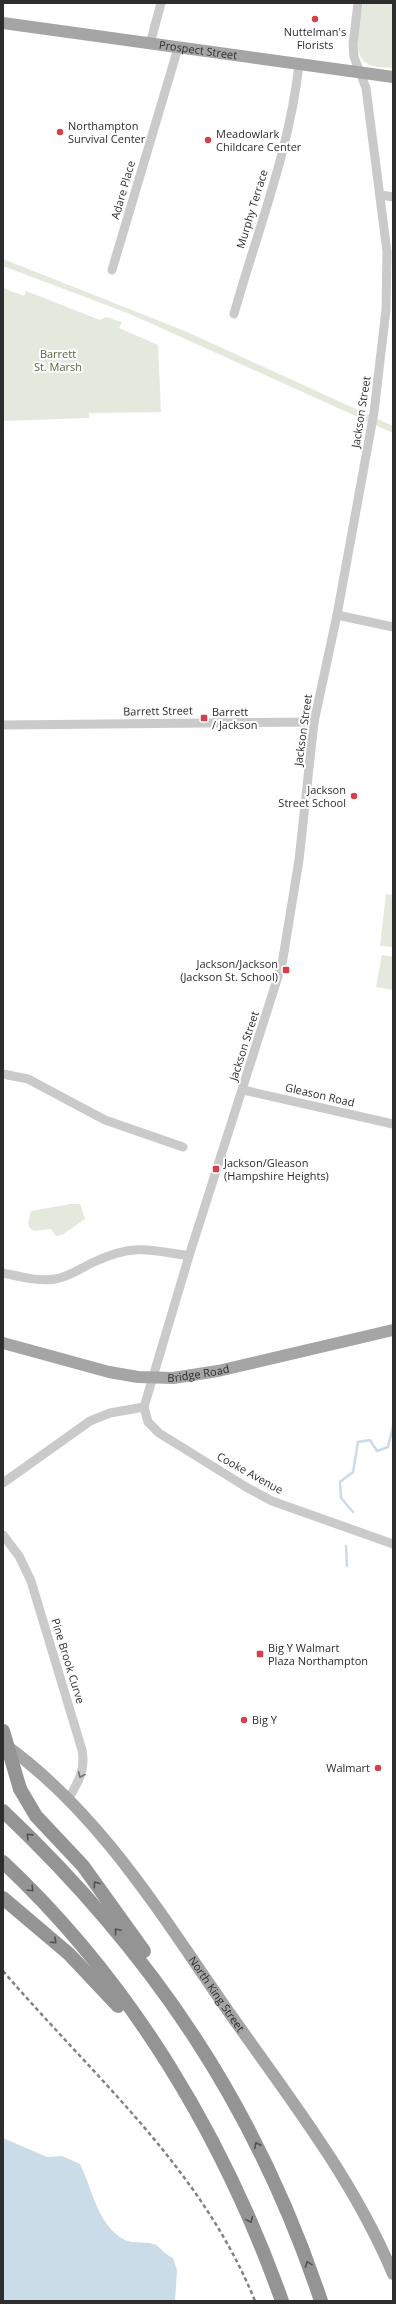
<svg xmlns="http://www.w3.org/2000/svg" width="396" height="2304" font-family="'Open Sans',sans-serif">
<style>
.green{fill:#e3e9dc}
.water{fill:#cadce8}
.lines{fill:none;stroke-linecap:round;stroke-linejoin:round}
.stream{stroke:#cadce8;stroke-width:2.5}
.minor{stroke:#cacaca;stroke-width:9}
.major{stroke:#a5a5a5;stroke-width:12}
.highway{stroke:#949494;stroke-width:14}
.rail{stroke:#828282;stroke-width:2.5;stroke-dasharray:4 3;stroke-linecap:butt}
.highway-bridge{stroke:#949494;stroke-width:14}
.oneway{stroke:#747474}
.oneway2{stroke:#515151}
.poi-dot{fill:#d4404b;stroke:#fff;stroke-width:1.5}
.labels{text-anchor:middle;stroke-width:4;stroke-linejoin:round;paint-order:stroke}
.poi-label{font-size:11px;fill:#2d2d2d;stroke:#fff;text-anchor:start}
.street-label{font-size:11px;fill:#2d2d2d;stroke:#fff}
.park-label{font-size:11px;fill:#51643f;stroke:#fff}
</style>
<rect width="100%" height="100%" fill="#fff"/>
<g class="green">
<path d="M363 3H393V68C386 67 375 68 368 64 349 53 361 20 363 3Z"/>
<polygon points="3,259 185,331 393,426 393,433 130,314 3,266"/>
<polygon points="3,288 24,296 26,291 100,320 106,317 122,322 119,328 158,345 161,412 89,413 89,418 3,421"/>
<polygon points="386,894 393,895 393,947 380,946"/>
<polygon points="382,955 393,957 393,990 376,987"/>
<polygon points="71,1204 80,1204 85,1219 62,1235 56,1236 51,1229 34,1231 29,1227 28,1222 31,1211"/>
</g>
<path class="water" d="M3 2138 47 2157 62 2156 80 2164C93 2190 97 2225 125 2240 135 2244 147 2241 156 2245 162 2249 164 2254 173 2258L177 2270 175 2301H3Z"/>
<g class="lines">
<g class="stream">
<polyline points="353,1512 341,1498 340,1482 353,1472 358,1442 370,1440 377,1451 388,1447 393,1427"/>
<polyline points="346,1546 347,1566"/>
</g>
<g class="minor">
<polyline points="358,3 353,44 354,57 366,88 387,252 386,310 374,412 337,615 314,722 299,860 282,964 189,1256 144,1407 148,1422 159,1433 246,1487 272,1501 393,1544"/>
<polyline points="150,44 161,3"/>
<polyline points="381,195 393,197"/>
<polyline points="112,270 178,48"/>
<path d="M234 314C257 232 290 149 299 64"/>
<polyline points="337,615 393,627"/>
<polyline points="3,725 314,722"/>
<polyline points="3,1074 28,1079 105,1120 183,1147"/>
<polyline points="243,1090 393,1124"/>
<path d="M3 1273C19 1276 38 1282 55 1279 69 1277 81 1268 94 1262 132 1244 149 1249 189 1256"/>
<polyline points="3,1483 90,1421 110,1413 144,1407"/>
<path d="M3 1535 19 1556 31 1581 82 1750C86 1770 78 1782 69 1798"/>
</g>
<g class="major">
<path id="s1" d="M3 23 393 77"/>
<path id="s2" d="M3 1343 109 1372 138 1377 173 1378 218 1371 393 1330"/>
<path id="s3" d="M4 1744C103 1815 164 1920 233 2018 291 2100 354 2181 393 2274"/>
</g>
<g class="highway">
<polyline points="20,1789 36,1816 83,1866 144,1951"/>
<path d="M3 1811C152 1952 256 2106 321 2301"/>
<path d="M3 1862C131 1982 223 2136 282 2301"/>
<polyline points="3,1898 69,1954 118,2006"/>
</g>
<path class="rail" d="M3 1971C95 2078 201 2168 255 2301"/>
<polyline class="highway-bridge" points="3,1731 20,1789"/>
</g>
<defs><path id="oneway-chevron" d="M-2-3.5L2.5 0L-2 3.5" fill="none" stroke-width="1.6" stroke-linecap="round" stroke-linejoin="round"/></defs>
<use class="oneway" href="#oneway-chevron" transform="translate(81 1775) rotate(113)"/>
<g class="oneway2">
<use href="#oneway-chevron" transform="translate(29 1836) rotate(-136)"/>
<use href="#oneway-chevron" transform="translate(96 1884) rotate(-126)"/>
<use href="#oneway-chevron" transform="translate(31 1889) rotate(46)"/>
<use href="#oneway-chevron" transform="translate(117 1931) rotate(-130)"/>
<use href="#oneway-chevron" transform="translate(54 1941) rotate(42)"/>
<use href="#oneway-chevron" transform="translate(257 2145) rotate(-116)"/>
<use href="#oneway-chevron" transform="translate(250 2220) rotate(66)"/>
<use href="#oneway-chevron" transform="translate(308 2264) rotate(-111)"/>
</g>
<g class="poi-dot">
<circle cx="315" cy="19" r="4"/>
<circle cx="60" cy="132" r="4"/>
<circle cx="208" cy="140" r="4"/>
<rect x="200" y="714" width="8" height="8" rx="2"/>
<circle cx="354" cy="796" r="4"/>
<rect x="282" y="966" width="8" height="8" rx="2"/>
<rect x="212" y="1165" width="8" height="8" rx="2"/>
<rect x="256" y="1650" width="8" height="8" rx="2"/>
<circle cx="244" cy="1720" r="4"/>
<circle cx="378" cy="1768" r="4"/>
</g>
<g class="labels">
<g class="poi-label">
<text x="315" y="36" text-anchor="middle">Nuttelman's<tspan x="315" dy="13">Florists</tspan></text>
<text x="68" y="130">Northampton<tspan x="68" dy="13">Survival Center</tspan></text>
<text x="216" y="138">Meadowlark<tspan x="216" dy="13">Childcare Center</tspan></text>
<text x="212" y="716">Barrett<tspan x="212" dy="13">/ Jackson</tspan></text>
<text x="346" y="794" text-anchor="end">Jackson<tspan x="346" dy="13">Street School</tspan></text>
<text x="278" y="968" text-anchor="end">Jackson/Jackson<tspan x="278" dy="13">(Jackson St. School)</tspan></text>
<text x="224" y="1167">Jackson/Gleason<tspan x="224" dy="13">(Hampshire Heights)</tspan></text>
<text x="268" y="1652">Big Y Walmart<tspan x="268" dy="13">Plaza Northampton</tspan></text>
<text x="252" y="1724">Big Y</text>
<text x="370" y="1772" text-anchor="end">Walmart</text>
</g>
<g class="street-label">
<text dy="4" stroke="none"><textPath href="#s1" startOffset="197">Prospect Street</textPath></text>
<text transform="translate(123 190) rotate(-74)" y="4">Adare Place</text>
<text transform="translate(252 209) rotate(-73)" y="4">Murphy Terrace</text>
<text transform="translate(361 412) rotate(-81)" y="4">Jackson Street</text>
<text transform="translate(158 711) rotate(-1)" y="4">Barrett Street</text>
<text transform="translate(303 730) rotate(-82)" y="4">Jackson Street</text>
<text transform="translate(244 1046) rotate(-72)" y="4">Jackson Street</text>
<text transform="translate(320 1095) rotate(13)" y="4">Gleason Road</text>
<text dy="4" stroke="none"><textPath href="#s2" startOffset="200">Bridge Road</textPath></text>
<text transform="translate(250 1473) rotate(29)" y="4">Cooke Avenue</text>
<text transform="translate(68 1661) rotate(73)" y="4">Pine Brook Curve</text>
<text dy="4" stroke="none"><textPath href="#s3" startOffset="330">North King Street</textPath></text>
</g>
<g class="park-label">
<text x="58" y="358">Barrett<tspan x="58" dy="13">St. Marsh</tspan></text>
</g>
</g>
<rect width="396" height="2304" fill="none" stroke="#2d2d2d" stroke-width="8"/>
</svg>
